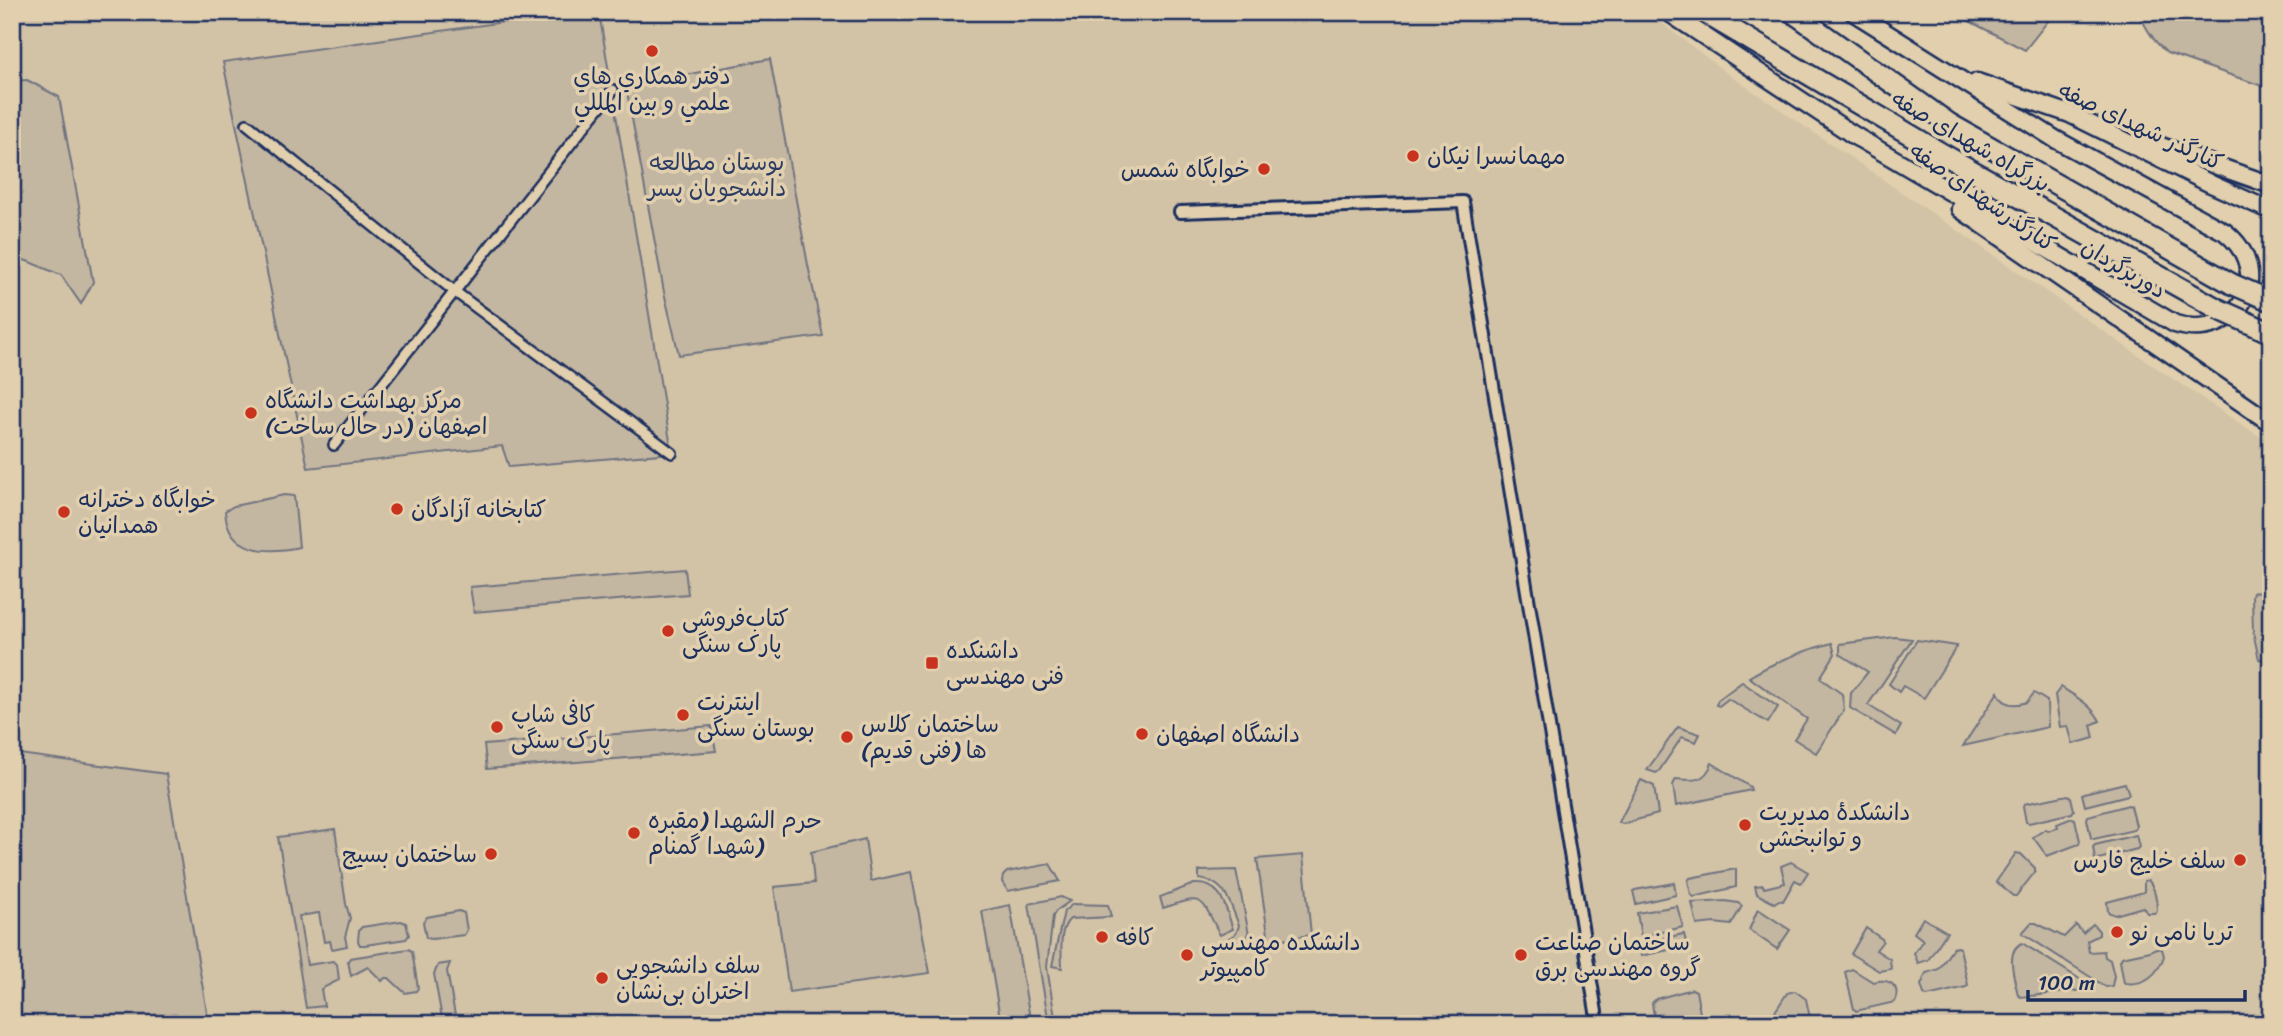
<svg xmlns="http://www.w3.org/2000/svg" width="2283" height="1036" font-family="Sriracha,'Playpen Sans Arabic',sans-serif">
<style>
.built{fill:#d2c3a7}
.green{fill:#c4b7a1;stroke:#707380;stroke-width:2}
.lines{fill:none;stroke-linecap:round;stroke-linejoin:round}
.pedestrian-casing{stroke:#1b2f5e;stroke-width:14}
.minor-casing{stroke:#1b2f5e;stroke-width:16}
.secondary-casing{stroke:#1b2f5e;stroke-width:21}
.trunk-casing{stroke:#1b2f5e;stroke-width:24}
.pedestrian{stroke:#e1cfad;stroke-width:9}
.minor{stroke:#e1cfad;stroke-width:10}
.secondary{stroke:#e1cfad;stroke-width:16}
.trunk{stroke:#e1cfad;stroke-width:19}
.trunk-bridge-casing{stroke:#1b2f5e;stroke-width:24;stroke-linecap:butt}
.trunk-bridge{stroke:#e1cfad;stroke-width:19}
.poi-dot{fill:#c8321e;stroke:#e1cfad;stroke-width:2.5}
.labels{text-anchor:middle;stroke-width:7;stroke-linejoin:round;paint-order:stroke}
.poi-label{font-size:23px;fill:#1b2f5e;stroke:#e1cfad;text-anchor:start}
.street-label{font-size:23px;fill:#1b2f5e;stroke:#e1cfad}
.park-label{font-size:23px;fill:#2c3d65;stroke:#e1cfad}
</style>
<rect width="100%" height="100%" fill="#e1cfad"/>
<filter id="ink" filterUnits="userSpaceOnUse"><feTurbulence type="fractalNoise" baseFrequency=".0143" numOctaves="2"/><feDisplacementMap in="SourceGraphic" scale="14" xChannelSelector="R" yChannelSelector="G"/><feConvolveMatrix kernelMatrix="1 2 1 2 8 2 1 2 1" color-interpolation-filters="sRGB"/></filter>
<g filter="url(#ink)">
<polygon class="built" points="12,12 1647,12 1732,77 1951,226 2161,371 2271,444 2271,1024 12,1024"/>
<g class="green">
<polygon points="574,12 599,12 672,453 509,467 502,446 308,468 223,62"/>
<polygon points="1952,12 2055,12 2025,50"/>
<path d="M2138 12H2271V89L2167 53C2154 42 2146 28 2138 12Z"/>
<polygon points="770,59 808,265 823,336 679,355 664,292 626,86"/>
<polygon points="27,80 59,97 93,282 81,304 61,275 27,261 12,257 12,81"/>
<path d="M284 495 294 496 299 547C267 554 228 553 225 511L234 506Z"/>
<polygon points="685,569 688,594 474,612 470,587"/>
<polygon points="2271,590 2271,661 2259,659 2253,632 2252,596 2253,592"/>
<polygon points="1895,637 1912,639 1868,705 1901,726 1896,735 1850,708 1851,693 1868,672 1840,654 1840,644"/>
<polygon points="1917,640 1957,646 1924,698 1903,686 1899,692 1889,684"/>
<path d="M1832 643 1835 654 1820 678 1842 694 1844 710 1816 753 1794 739 1807 719 1749 677C1776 661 1802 651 1832 643Z"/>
<polygon points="1742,682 1778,707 1768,723 1728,699 1719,706 1716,705 1718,700"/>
<path d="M2061 687C2076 697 2092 705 2100 721L2091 725 2094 738 2073 744 2068 726 2060 727 2055 695Z"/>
<path d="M1998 692C2003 706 2015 706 2027 702L2034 693 2047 701 2048 727 1963 746Z"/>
<polygon points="711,726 716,751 487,769 484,745"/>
<polygon points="1678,727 1700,734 1696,742 1682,737 1659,771 1656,773 1647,770"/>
<polygon points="12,753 166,774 209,1024 12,1024"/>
<path d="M1712 763 1750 787 1751 790 1676 806 1673 785 1676 779C1694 781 1705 782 1712 763Z"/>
<polygon points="1641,780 1654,786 1658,814 1622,824 1619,822"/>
<polygon points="2125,783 2129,794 2128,795 2085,806 2082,794 2084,793"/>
<polygon points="2068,795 2071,797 2074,810 2072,813 2029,823 2026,822 2023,806 2024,804"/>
<polygon points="2128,805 2131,806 2136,826 2134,830 2094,839 2091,838 2087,819 2088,816"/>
<polygon points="2072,818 2075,819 2080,841 2079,844 2047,856 2033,837 2046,829 2048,831 2058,827 2057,824"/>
<polygon points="335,829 346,904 350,918 345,937 347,946 332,949 330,941 324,942 319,913 299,916 307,965 333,961 337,964 339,980 321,989 324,1006 306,1008 278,837"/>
<polygon points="2136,835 2139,847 2137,849 2095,860 2093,847 2095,845"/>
<polygon points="865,839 871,881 911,872 930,973 789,992 774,887 814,883 811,852"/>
<polygon points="2016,853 2021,854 2035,868 2035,872 2016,896 2013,896 1996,882"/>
<polygon points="1303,855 1311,935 1269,941 1257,859"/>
<polygon points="1791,862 1808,872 1801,883 1795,880 1783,901 1779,900 1774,903 1757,894 1755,886 1763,885 1764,888 1785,883 1781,866"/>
<polygon points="1050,864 1060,881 1008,891 1002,882 1003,876 1007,872"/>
<polygon points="1736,869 1736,887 1694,897 1691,895 1688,881 1690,878"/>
<path d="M1236 870 1249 934 1243 943 1225 946 1222 941C1231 938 1237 935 1239 925 1229 902 1227 882 1199 879V871Z"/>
<path d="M2148 880C2155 887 2157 901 2157 910L2155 913H2147L2143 907 2115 915 2108 912 2107 902 2144 892V881Z"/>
<polygon points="1674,883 1676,895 1636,904 1633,891 1635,890"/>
<path d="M1194 884C1223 882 1225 907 1233 929L1220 935C1200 897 1206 894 1163 908L1160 897Z"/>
<polygon points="1061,897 1070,901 1056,911 1053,916 1047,967 1056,1024 1049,1024 1029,904"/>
<polygon points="1725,901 1738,903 1742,906 1731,925 1714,923 1697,925 1692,903"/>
<path d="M1073 904 1108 905 1111 917 1070 919C1058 930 1062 953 1062 968L1052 966 1064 911Z"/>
<polygon points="1010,905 1031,1024 1001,1024 982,911"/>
<polygon points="1677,906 1683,927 1641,937 1637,913"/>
<polygon points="1758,909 1790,930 1777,949 1749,930"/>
<polygon points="459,911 464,913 467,930 464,935 432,939 426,938 423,922 427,917"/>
<polygon points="1923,918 1947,932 1928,960 1918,963 1914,953 1923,940 1914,933"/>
<polygon points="401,921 406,923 409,935 406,939 365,945 360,945 358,941 359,930 362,927"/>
<polygon points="2031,923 2036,923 2064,937 2076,925 2083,933 2093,924 2099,931 2099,935 2087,941 2089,952 2104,951 2105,957 2110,960 2114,976 2112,986 2106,987 2022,933"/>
<polygon points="1866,928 1882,939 1883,941 1876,950 1890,959 1891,969 1879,971 1851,954"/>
<polygon points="1684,934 1687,946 1641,956 1640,946 1643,942"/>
<path d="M2022 943 2091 986V989L2021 997 2018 995C2015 980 2004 950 2022 943Z"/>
<polygon points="1958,947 1960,948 1968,985 1966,987 1927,996 1924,994 1921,985 1926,973 1939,969 1953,948"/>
<path d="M2156 948 2162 949 2164 956C2158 975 2144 986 2124 983L2120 961 2122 957 2150 951Z"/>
<polygon points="408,949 412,951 418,988 416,991 405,993 389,978 385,978 382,981 368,967 351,976 348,961 350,958"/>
<polygon points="450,963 447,971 456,1021 459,1024 443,1024 434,974 438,965"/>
<path d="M1852 969 1873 982C1889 978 1901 985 1895 1002L1856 1011 1854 1009 1845 972Z"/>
<polygon points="1692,989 1696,991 1702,1024 1655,1024 1652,1003 1656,999"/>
<polygon points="1795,991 1806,999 1810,1018 1808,1021 1767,1024 1787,993"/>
</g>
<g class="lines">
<g class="pedestrian-casing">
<g id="pedestrian">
<polyline points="247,124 454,291 672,453"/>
<polyline points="334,445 613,90"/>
</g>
</g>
<g class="minor-casing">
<polyline id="minor" points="1180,212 1463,202 1598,1024"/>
</g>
<g class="secondary-casing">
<g id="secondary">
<polyline points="1668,12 1858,138"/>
<polyline points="1977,82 2070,114 2211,184 2271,211"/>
<path d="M1850 133 2175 324C2238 343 2277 273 2225 232L2055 139 1853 12"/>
<polyline points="2141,139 2271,185"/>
<polyline points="1960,209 2271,423"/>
</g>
</g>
<g class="trunk-casing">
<g id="trunk">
<polyline points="1703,12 1941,153 2218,309"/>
<polyline points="1792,12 1950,124 2232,284"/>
</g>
</g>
<use href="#pedestrian" class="pedestrian"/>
<use href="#minor" class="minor"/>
<use href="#secondary" class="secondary"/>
<use href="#trunk" class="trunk"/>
<g class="trunk-bridge-casing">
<g id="trunk-bridge">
<polyline points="2232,284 2271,301"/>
<polyline points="2218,309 2271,333"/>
</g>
</g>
<use href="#trunk-bridge" class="trunk-bridge"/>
</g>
</g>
<g class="poi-dot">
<circle cx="652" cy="51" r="7"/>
<circle cx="1413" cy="156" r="7"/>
<circle cx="1264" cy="169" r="7"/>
<circle cx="251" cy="413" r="7"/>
<circle cx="397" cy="509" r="7"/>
<circle cx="64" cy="512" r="7"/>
<circle cx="668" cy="631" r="7"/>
<rect x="925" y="656" width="14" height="14" rx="3.5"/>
<circle cx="683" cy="715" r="7"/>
<circle cx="497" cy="727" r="7"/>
<circle cx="1142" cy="734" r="7"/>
<circle cx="847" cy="737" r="7"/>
<circle cx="1745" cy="825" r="7"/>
<circle cx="634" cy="833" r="7"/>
<circle cx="491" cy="854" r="7"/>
<circle cx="2240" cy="860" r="7"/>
<circle cx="2117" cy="932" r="7"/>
<circle cx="1102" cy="937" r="7"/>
<circle cx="1187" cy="955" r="7"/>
<circle cx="1521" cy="955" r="7"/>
<circle cx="602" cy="978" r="7"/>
</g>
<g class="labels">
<g class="poi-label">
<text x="652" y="84" text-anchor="middle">دفتر همکاري هاي<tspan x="652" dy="26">علمي و بين المللي</tspan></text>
<text x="1427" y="164">مهمانسرا نیکان</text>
<text x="1250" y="177" text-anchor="end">خوابگاه شمس</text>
<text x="265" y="408">مرکز بهداشت دانشگاه<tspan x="265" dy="26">اصفهان (در حال ساخت)</tspan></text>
<text x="78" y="507">خوابگاه دخترانه<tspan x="78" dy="26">همدانیان</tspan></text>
<text x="411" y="517">کتابخانه آزادگان</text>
<text x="682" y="626">کتاب‌فروشی<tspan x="682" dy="26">پارک سنگی</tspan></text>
<text x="946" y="658">داشنکده<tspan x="946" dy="26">فنی مهندسی</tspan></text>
<text x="697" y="710">اینترنت<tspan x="697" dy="26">بوستان سنگی</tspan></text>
<text x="511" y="722">کافی شاپ<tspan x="511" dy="26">پارک سنگی</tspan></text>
<text x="861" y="732">ساختمان کلاس<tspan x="861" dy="26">ها (فنی قدیم)</tspan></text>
<text x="1156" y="742">دانشگاه اصفهان</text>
<text x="1759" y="820">دانشکدهٔ مدیریت<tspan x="1759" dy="26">و توانبخشی</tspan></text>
<text x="648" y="828">حرم الشهدا (مقبره<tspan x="648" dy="26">شهدا گمنام)</tspan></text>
<text x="477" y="862" text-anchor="end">ساختمان بسیج</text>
<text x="2226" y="868" text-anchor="end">سلف خلیج فارس</text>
<text x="2131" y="940">تریا نامی نو</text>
<text x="1116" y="945">کافه</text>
<text x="1201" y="950">دانشکده مهندسی<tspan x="1201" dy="26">کامپیوتر</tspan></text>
<text x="1535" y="950">ساختمان صناعت<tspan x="1535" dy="26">گروه مهندسی برق</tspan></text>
<text x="616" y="973">سلف دانشجویی<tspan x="616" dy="26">اختران بی‌نشان</tspan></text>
</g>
<g class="street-label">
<text transform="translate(2141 126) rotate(25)" y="8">کنارگذر شهدای صفه</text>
<text transform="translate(1971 141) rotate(30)" y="8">بزرگراه شهدای صفه</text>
<text transform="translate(1983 197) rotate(35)" y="8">کنارگذرشهدای صفه</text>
<text transform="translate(2124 268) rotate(31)" y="8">دوربرگردان</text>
</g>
<g class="park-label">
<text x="717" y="170">بوستان مطالعه<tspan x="717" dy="26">دانشجویان پسر</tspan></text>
</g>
</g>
<rect width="2283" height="1036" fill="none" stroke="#e1cfad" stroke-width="42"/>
<rect x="21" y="21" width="2241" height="994" fill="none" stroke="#1b2f5e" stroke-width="2.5" filter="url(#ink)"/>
<path d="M2028 990v10h217v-10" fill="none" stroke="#1b2f5e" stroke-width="3.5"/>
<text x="2038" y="990" font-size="21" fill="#1b2f5e" stroke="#e1cfad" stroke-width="5" paint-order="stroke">100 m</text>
</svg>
